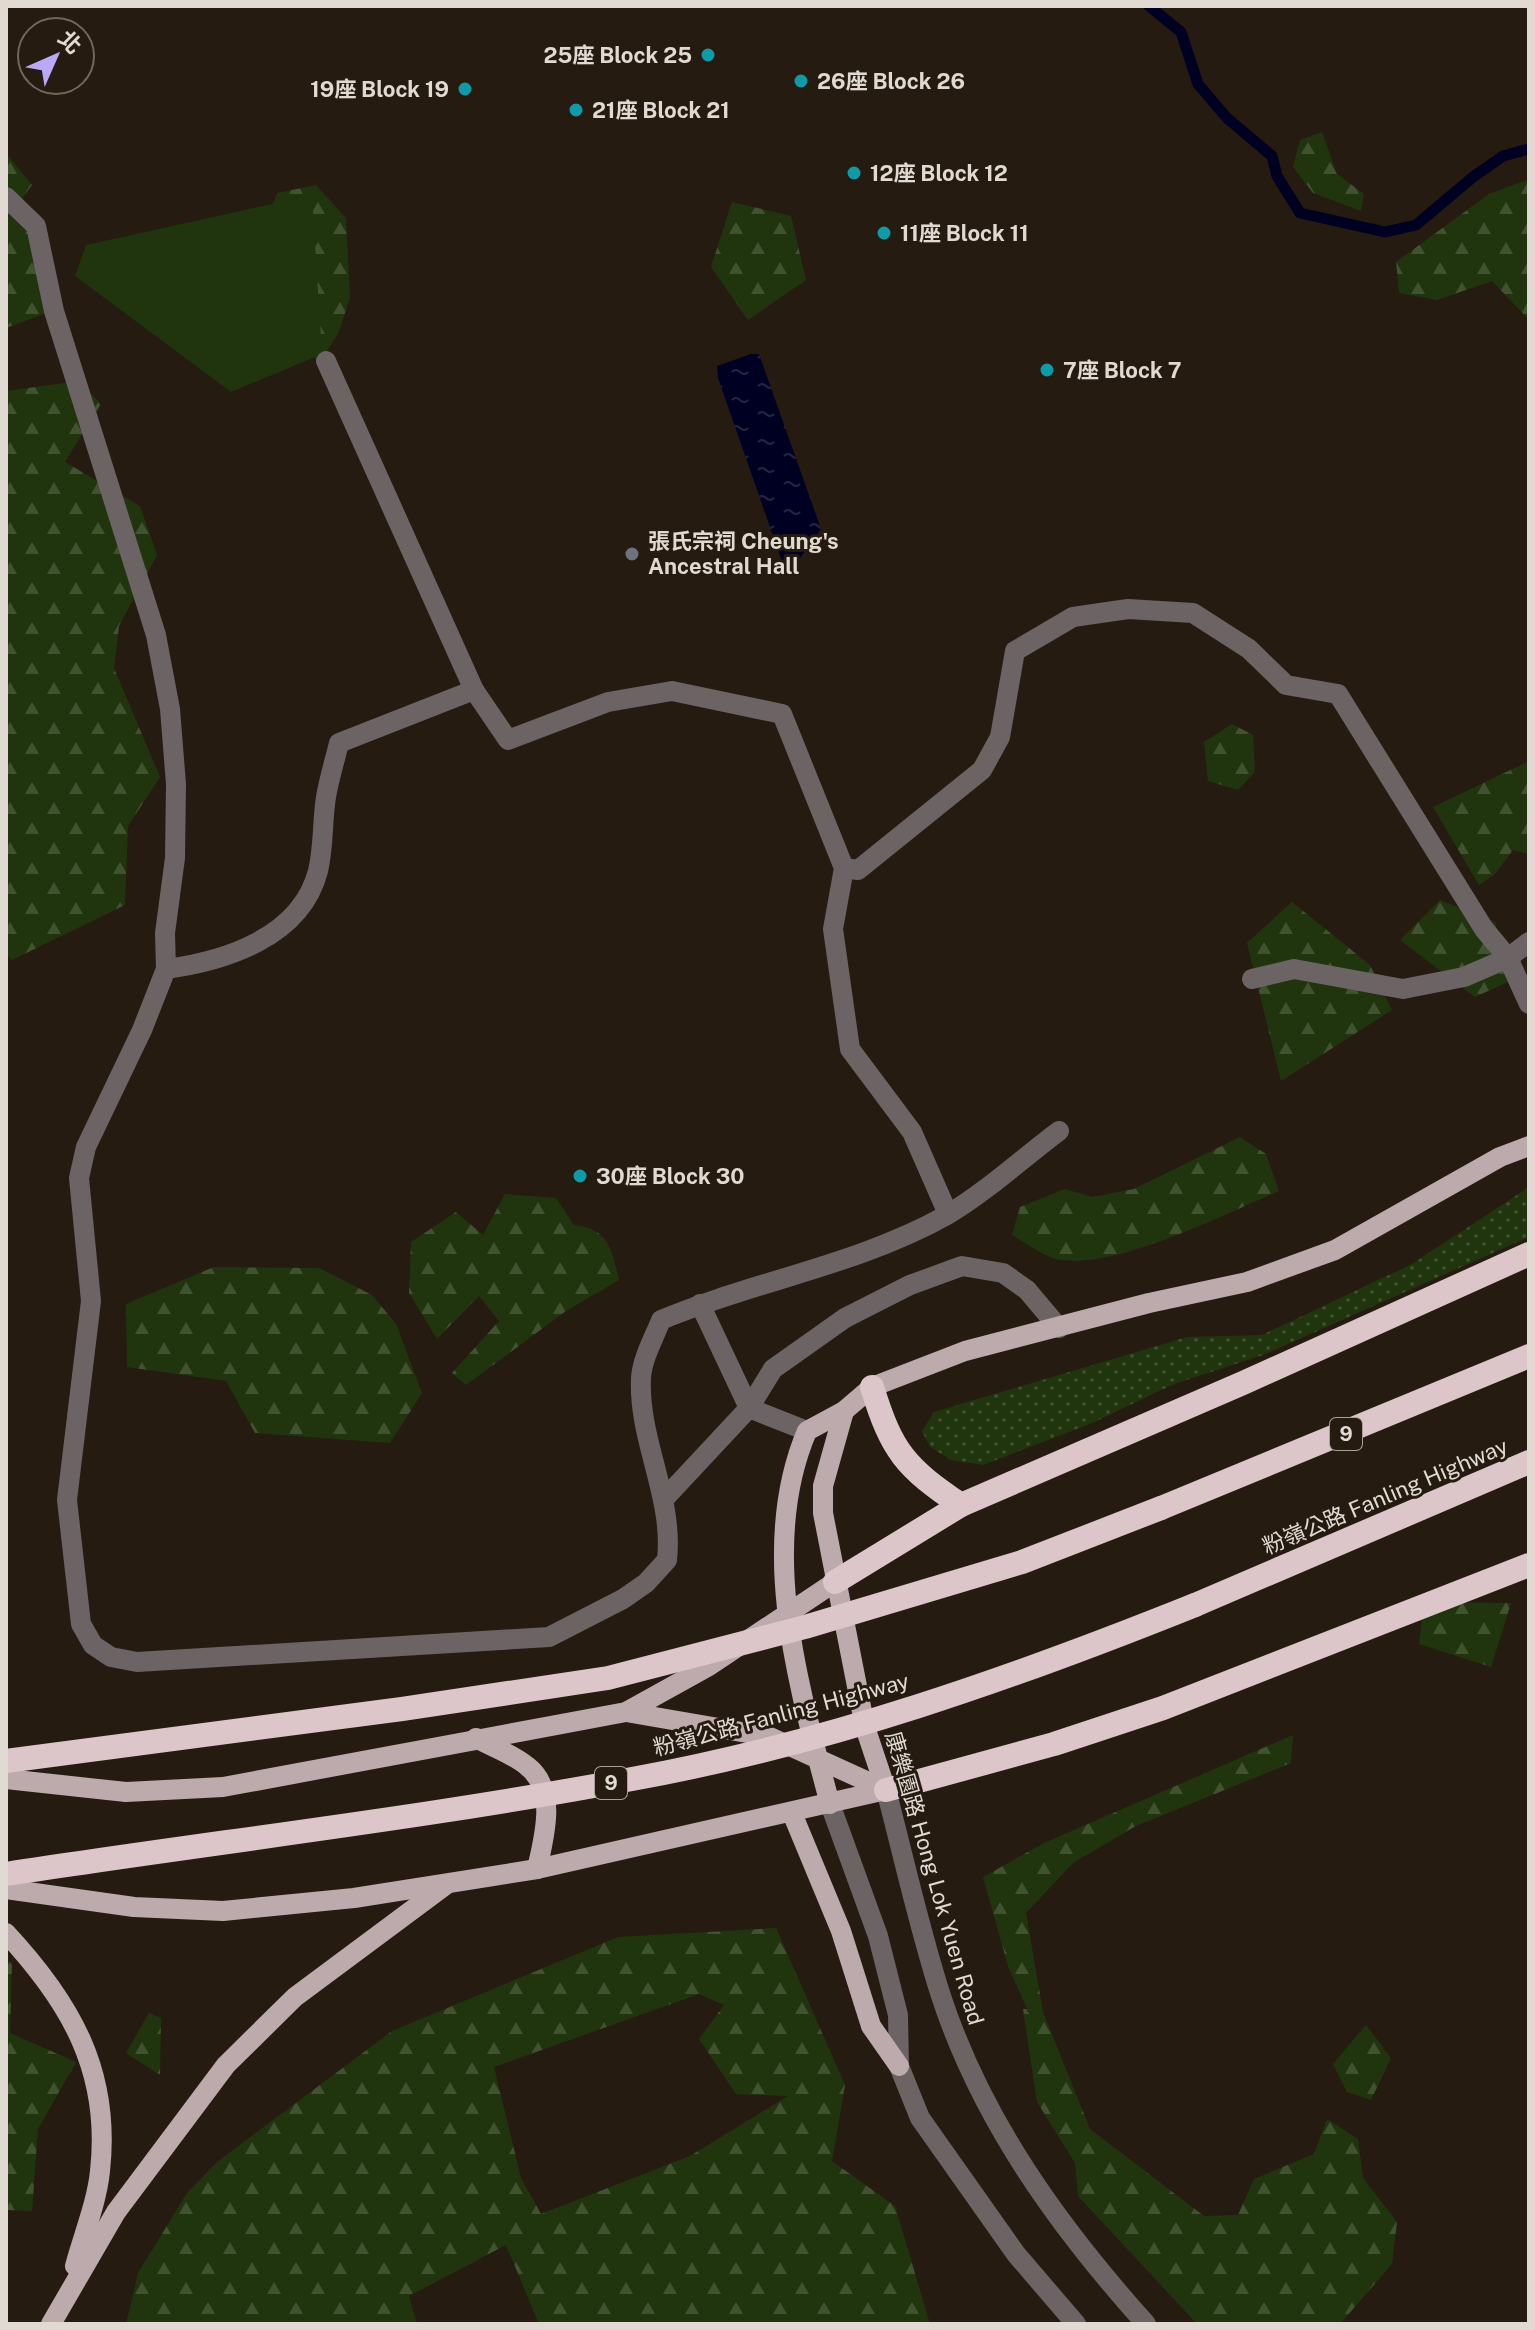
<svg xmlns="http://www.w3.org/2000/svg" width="1535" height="2330" font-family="'Public Sans','Noto Sans TC',sans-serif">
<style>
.grass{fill:url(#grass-dots)}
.forest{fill:url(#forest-firs);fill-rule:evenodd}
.green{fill:#20350e}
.water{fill:url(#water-ripples)}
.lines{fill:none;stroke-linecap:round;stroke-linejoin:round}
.stream{stroke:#000122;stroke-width:11}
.minor{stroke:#6c6364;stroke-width:20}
.major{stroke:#bdaaac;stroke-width:20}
.highway{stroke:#ddc6c9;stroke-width:24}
.highway-bridge{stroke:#ddc6c9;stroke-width:24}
.culture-dot{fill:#0f9aa8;stroke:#251b10;stroke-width:3}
.worship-dot{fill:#6b7280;stroke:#251b10;stroke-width:3}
.labels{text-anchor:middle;stroke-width:6;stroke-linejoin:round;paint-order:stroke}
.shield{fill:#251b10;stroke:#a9a198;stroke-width:2}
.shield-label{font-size:20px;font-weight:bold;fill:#e1dad3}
.poi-label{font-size:22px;font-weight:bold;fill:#e1dad3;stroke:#251b10;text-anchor:start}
.street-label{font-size:22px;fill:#e1dad3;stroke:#251b10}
</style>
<defs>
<pattern id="grass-dots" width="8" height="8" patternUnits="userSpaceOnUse" patternTransform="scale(2)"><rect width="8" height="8" fill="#20350e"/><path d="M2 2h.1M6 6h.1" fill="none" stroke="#405230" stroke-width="1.8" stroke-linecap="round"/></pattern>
<pattern id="forest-firs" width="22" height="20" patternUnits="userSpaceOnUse" patternTransform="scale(2)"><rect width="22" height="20" fill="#20350e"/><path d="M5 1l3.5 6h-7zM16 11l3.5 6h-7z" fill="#405230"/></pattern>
<pattern id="water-ripples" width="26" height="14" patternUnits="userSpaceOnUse" patternTransform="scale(2)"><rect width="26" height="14" fill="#000122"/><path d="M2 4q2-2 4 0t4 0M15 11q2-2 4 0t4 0" fill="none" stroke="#252541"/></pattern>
</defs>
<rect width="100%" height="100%" fill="#251b10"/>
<polygon class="grass" points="1529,1187 1529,1237 1263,1355 1174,1384 1090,1424 983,1465 951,1460 930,1447 922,1431 934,1412 1187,1337 1262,1335 1412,1264"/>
<g class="forest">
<polygon points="1322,132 1337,174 1364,194 1361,211 1313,193 1293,167 1300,140"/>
<polygon points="6,153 32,185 13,211 43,250 52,311 6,328"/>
<polygon points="1529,179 1529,320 1492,281 1437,300 1399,293 1396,262 1489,194"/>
<polygon points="316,185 346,218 350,297 339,332 320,362 288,336 256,258 277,193"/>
<polygon points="732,202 791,216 806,280 748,320 711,267"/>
<polygon points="79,381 101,404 65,462 140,506 157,555 119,626 114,668 160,777 128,826 125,905 12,960 6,954 6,391"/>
<polygon points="1232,724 1253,735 1255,772 1238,790 1208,781 1204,742"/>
<polygon points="1529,761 1529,854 1513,850 1495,874 1479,885 1433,807"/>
<polygon points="1440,900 1495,922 1510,981 1475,997 1400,940"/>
<polygon points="1292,902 1370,965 1392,1010 1281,1081 1247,943"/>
<path d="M1240 1137 1266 1154 1279 1191C1227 1213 1102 1277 1050 1257 1037 1251 1024 1242 1012 1235L1020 1207 1065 1189 1092 1197 1134 1189Z"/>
<path d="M505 1194 556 1198 574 1225C608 1228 612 1249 619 1280L566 1311 466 1385 452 1373 499 1321 479 1296 437 1339 409 1293 411 1242 456 1212 483 1235Z"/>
<polygon points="214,1267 319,1268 372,1295 396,1324 422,1393 390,1443 255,1433 226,1381 127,1367 126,1304"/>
<polygon points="1424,1602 1511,1603 1491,1667 1419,1644"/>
<polygon points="1293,1735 1291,1763 1136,1826 1073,1863 1026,1913 1043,2012 1090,2129 1204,2216 1238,2215 1254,2179 1314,2154 1327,2119 1358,2139 1363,2178 1397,2222 1392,2264 1340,2324 1197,2324 1078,2196 1075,2163 1037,2102 1023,2009 1027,2009 1008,1966 983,1877 1044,1843"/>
<path d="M776 1928 845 2085 832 2161 895 2206 930 2324H539L506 2245 409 2296 417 2324H126L138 2273 187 2193 217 2162 392 2031 618 1937ZM699 1994 724 2005 699 2039 736 2094 788 2096 690 2156 541 2214 521 2178 494 2067Z"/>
<polygon points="6,1960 12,1963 10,2033 76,2062 38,2129 32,2211 6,2210"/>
<polygon points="149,2013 161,2018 160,2075 126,2053"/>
<polygon points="1366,2025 1391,2058 1371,2100 1347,2092 1333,2064"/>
</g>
<polygon class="green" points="312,195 322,354 231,392 75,276 86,245"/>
<polygon class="water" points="751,354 759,354 821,529 787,576 718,378 717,366"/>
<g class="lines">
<polyline class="stream" points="1149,6 1181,32 1198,84 1227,118 1272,156 1277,176 1300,213 1385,232 1416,225 1473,177 1503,156 1529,149"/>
<g class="minor">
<path d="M6 197 36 226 54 311 156 635 170 709 176 784 175 858 165 933 166 969 142 1030 86 1147 79 1178 91 1301 67 1500 81 1624 93 1645 111 1657 137 1662 549 1637 623 1599 646 1583 667 1560C674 1497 638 1440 641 1378 642 1359 654 1338 661 1320 754 1281 858 1265 947 1215 986 1192 1023 1158 1059 1131"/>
<polyline points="474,690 508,740 608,702 672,691 782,714 844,868 833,929 850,1049 912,1132 948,1214"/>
<polyline points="844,868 858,870 982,770 1000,737 1015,651 1073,617 1128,609 1193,613 1249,649 1286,685 1338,694 1484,929 1508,958 1529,1004"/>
<path d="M166 969C226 961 301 937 318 871 324 846 322 822 326 797 329 779 335 760 339 743L474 690 326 361"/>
<polyline points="1252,979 1294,969 1403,989 1464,977 1508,958 1529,942"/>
<polyline points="700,1304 749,1408 807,1431"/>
<polyline points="665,1498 749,1408 773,1369 845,1318 910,1285 962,1266 1003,1273 1027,1290 1059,1328"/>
<path d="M886 1790C904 1858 919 1928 941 1996 982 2121 1059 2227 1146 2324"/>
<polyline points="830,1804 878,1936 898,2015 899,2066 920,2118 1016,2254 1076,2324"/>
</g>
<g class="major">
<polyline points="844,1411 823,1486 823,1513 865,1727 886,1790"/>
<polyline points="626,1712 770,1737 886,1790"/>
<path d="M476 1738C492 1747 513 1754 527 1766 558 1790 544 1837 537 1869"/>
<polyline points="6,1779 126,1792 223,1787 626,1712 709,1666 835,1582"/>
<path d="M830 1804C799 1687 757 1548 807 1431L844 1411 872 1387 965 1351 1149 1303 1247 1282 1335 1250 1500 1157 1529 1146"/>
<polyline points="792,1813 841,1931 871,2026 899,2066"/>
<polyline points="6,1889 134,1907 223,1911 354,1898 537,1869 886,1790"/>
<path d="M6 1933C71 2003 111 2072 100 2171 97 2202 83 2236 75 2266"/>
<polyline points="51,2324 116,2212 226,2065 295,1997 447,1884"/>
</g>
<g class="highway">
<path d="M872 1387C892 1452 905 1467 961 1505"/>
<polyline points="1161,1508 1529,1356"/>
<polyline points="835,1582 961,1505 1243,1383 1529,1254"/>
<polyline points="1195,1605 1529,1462"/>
<polyline points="886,1790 1054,1744 1163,1708 1529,1565"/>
</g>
<g class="highway-bridge">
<polyline points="6,1761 402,1709 608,1678 805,1627 1022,1562 1161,1508"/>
<path d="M6 1874C214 1842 425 1818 632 1779 826 1744 1013 1678 1195 1605"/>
</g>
</g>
<g class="culture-dot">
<circle cx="708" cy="55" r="8"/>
<circle cx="801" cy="81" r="8"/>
<circle cx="465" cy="89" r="8"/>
<circle cx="576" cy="110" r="8"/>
<circle cx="854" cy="173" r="8"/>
<circle cx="884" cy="233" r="8"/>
<circle cx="1047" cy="370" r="8"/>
<circle cx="580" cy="1176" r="8"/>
</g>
<circle class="worship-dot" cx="632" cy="554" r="8"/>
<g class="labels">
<g class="shield">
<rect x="1330" y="1418" width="32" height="32" rx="6"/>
<rect x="595" y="1767" width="32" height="32" rx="6"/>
</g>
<g class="shield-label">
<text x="1346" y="1441">9</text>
<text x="611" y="1790">9</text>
</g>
<g class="poi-label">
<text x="692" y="63" text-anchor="end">25座 Block 25</text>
<text x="817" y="89">26座 Block 26</text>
<text x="449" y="97" text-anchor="end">19座 Block 19</text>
<text x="592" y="118">21座 Block 21</text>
<text x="870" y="181">12座 Block 12</text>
<text x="900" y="241">11座 Block 11</text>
<text x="1063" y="378">7座 Block 7</text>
<text x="648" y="549">張氏宗祠 Cheung's<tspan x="648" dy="25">Ancestral Hall</tspan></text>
<text x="596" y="1184">30座 Block 30</text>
</g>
<g class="street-label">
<text transform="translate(1385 1496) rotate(-23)" y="8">粉嶺公路 Fanling Highway</text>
<text transform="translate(781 1714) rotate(-15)" y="8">粉嶺公路 Fanling Highway</text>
<text transform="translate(935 1878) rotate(74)" y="8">康樂園路 Hong Lok Yuen Road</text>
</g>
</g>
<rect width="1535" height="2330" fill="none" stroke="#e1dad3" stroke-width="16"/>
<g transform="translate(56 56) rotate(45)"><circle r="38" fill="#251b10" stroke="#70675e" stroke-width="2"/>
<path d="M0-6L14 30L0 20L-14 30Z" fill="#baaaf6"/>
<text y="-12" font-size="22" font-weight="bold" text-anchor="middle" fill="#e1dad3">北</text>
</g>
</svg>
